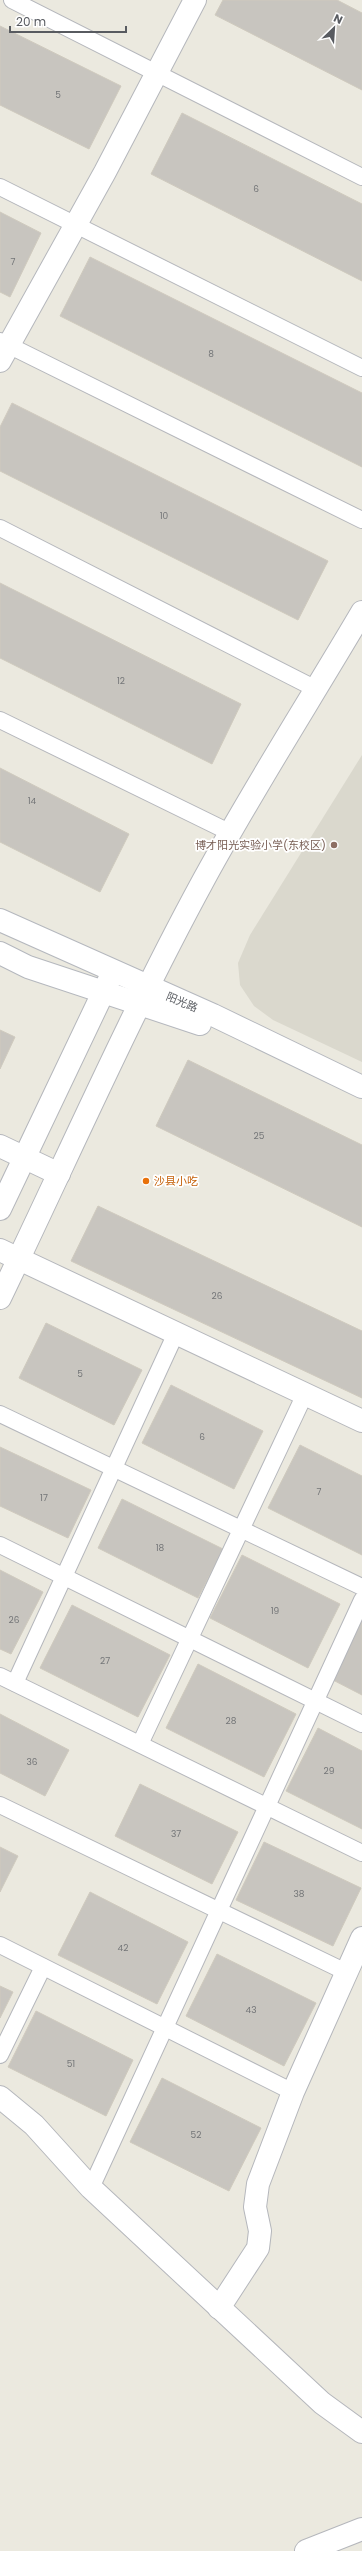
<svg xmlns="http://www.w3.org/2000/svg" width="362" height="2551" font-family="Poppins,'Noto Sans SC',sans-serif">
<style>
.education{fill:#dad8cd}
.building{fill:#c8c5bf;stroke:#cfcabe}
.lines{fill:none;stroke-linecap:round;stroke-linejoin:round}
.lane-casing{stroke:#b5b7bc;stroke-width:18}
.street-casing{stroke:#b5b7bc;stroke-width:24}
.secondary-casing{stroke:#b5b8be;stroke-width:24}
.lane{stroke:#fff;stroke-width:16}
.street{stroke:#fff;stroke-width:22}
.secondary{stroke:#fff;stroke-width:22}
.education-dot{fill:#8d6e63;stroke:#fff;stroke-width:1.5}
.food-dot{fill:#e8710a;stroke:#fff;stroke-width:1.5}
.labels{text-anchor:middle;stroke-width:3.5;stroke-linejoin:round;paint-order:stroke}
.number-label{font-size:9px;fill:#747678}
.education-label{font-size:11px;fill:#785e54;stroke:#fff;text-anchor:end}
.street-label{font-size:11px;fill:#585b60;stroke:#fff}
.food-label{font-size:11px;fill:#c56008;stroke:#fff;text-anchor:start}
</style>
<rect width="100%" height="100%" fill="#ebe9df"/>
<polygon class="education" points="362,755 362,1062 273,1020 254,1006 240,985 238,963 250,935"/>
<g class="building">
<polygon points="223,0 337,0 362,13 362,90 215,15"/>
<polygon points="0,26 121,86 89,149 0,105"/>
<polygon points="182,113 362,204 362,281 151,174"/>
<polygon points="0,212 41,233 10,297 0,292"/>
<polygon points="90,257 362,393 362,467 60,316"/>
<polygon points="12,403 328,561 298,620 0,471 0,427"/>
<polygon points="0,583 241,704 212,764 0,658"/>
<polygon points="0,768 129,834 100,892 0,842"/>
<polygon points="0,1030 15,1037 0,1069"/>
<polygon points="188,1060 362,1145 362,1227 156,1126"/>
<polygon points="98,1206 362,1331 362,1398 71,1261"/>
<polygon points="46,1323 142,1370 114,1425 19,1378"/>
<polygon points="171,1385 263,1431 234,1489 142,1443"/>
<polygon points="300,1445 362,1476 362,1555 268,1508"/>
<polygon points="0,1447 91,1490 68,1538 0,1506"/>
<polygon points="122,1499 223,1549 198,1598 98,1548"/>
<polygon points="242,1555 340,1604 308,1668 210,1618"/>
<polygon points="0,1570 43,1592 11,1654 0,1649"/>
<polygon points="72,1605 170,1655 138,1717 40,1668"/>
<polygon points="362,1618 362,1695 331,1679"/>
<polygon points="198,1664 296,1714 264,1777 166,1728"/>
<polygon points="0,1714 69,1750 45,1796 0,1773"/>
<polygon points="318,1728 362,1751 362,1829 286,1791"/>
<polygon points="140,1784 238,1832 212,1884 115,1836"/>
<polygon points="264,1842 361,1888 333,1946 236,1900"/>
<polygon points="0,1847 18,1856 0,1892"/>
<polygon points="90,1892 188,1942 157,2004 58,1955"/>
<polygon points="217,1954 316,2003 284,2066 186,2016"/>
<polygon points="0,1986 13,1992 0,2018"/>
<polygon points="36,2011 133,2060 106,2116 8,2067"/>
<polygon points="162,2078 261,2128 229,2191 130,2142"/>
</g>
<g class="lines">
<g class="lane-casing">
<g id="lane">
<polyline points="12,0 362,177"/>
<polyline points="0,187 362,368"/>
<polyline points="0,341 362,520"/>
<polyline points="0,528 316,689"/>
<polyline points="0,720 231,833"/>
<polyline points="0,1414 362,1587"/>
<polyline points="0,1545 362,1724"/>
<polyline points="0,1676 362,1853"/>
<polyline points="15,1683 176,1333"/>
<polyline points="140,1744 305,1394"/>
<polyline points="0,1805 346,1972"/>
<polyline points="0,1945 293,2092"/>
<polyline points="0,2055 43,1967"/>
<polyline points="91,2188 362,1600"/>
</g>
</g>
<g class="street-casing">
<g id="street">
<polyline points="0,361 105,172 195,0"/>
<polyline points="0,1146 59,1174"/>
<polyline points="0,1209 111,976"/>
<polyline points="0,1250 362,1421"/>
<path d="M0 1298C67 1159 129 1017 203 881 253 789 309 702 362 612"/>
<polyline points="0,2097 34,2125 91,2188 322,2403 362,2432"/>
<polyline points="219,2308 258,2248 260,2231 255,2207 258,2184 293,2092 362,1938"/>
<polyline points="306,2551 362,2529"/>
</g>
</g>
<g class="secondary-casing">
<g id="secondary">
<polyline points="0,920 213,1015 362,1087"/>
<polyline points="0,953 28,967 200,1024"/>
</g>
</g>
<use href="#lane" class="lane"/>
<use href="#street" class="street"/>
<use href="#secondary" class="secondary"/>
</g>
<circle class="education-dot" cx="334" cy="845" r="4"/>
<circle class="food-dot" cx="146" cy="1181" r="4"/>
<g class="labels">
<g class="number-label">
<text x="58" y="98">5</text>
<text x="256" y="192">6</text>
<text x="13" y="265">7</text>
<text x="211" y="357">8</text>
<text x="164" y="519">10</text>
<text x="121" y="684">12</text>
<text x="32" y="804">14</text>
<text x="259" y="1139">25</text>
<text x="217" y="1299">26</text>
<text x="80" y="1377">5</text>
<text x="202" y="1440">6</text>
<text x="319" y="1495">7</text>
<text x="44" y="1501">17</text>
<text x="160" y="1551">18</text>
<text x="275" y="1614">19</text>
<text x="14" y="1623">26</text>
<text x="105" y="1664">27</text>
<text x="231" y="1724">28</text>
<text x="32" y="1765">36</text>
<text x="329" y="1774">29</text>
<text x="176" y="1837">37</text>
<text x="299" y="1897">38</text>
<text x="123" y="1951">42</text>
<text x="251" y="2013">43</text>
<text x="71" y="2067">51</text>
<text x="196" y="2138">52</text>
</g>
<g class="education-label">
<text x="326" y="849">博才阳光实验小学(东校区)</text>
</g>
<g class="street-label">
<text transform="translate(182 1002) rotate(23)" y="4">阳光路</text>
</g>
<g class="food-label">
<text x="154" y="1185">沙县小吃</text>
</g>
</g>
<g transform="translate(334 28) rotate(25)" stroke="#ffffff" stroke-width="3" paint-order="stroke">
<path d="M0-3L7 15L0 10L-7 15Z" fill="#585b60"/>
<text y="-6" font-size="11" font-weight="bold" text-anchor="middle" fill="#585b60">N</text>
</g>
<path d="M10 26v6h116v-6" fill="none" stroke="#585b60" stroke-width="2"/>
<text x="16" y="26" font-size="12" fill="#585b60" stroke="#ffffff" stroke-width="3" paint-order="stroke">20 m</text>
</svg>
